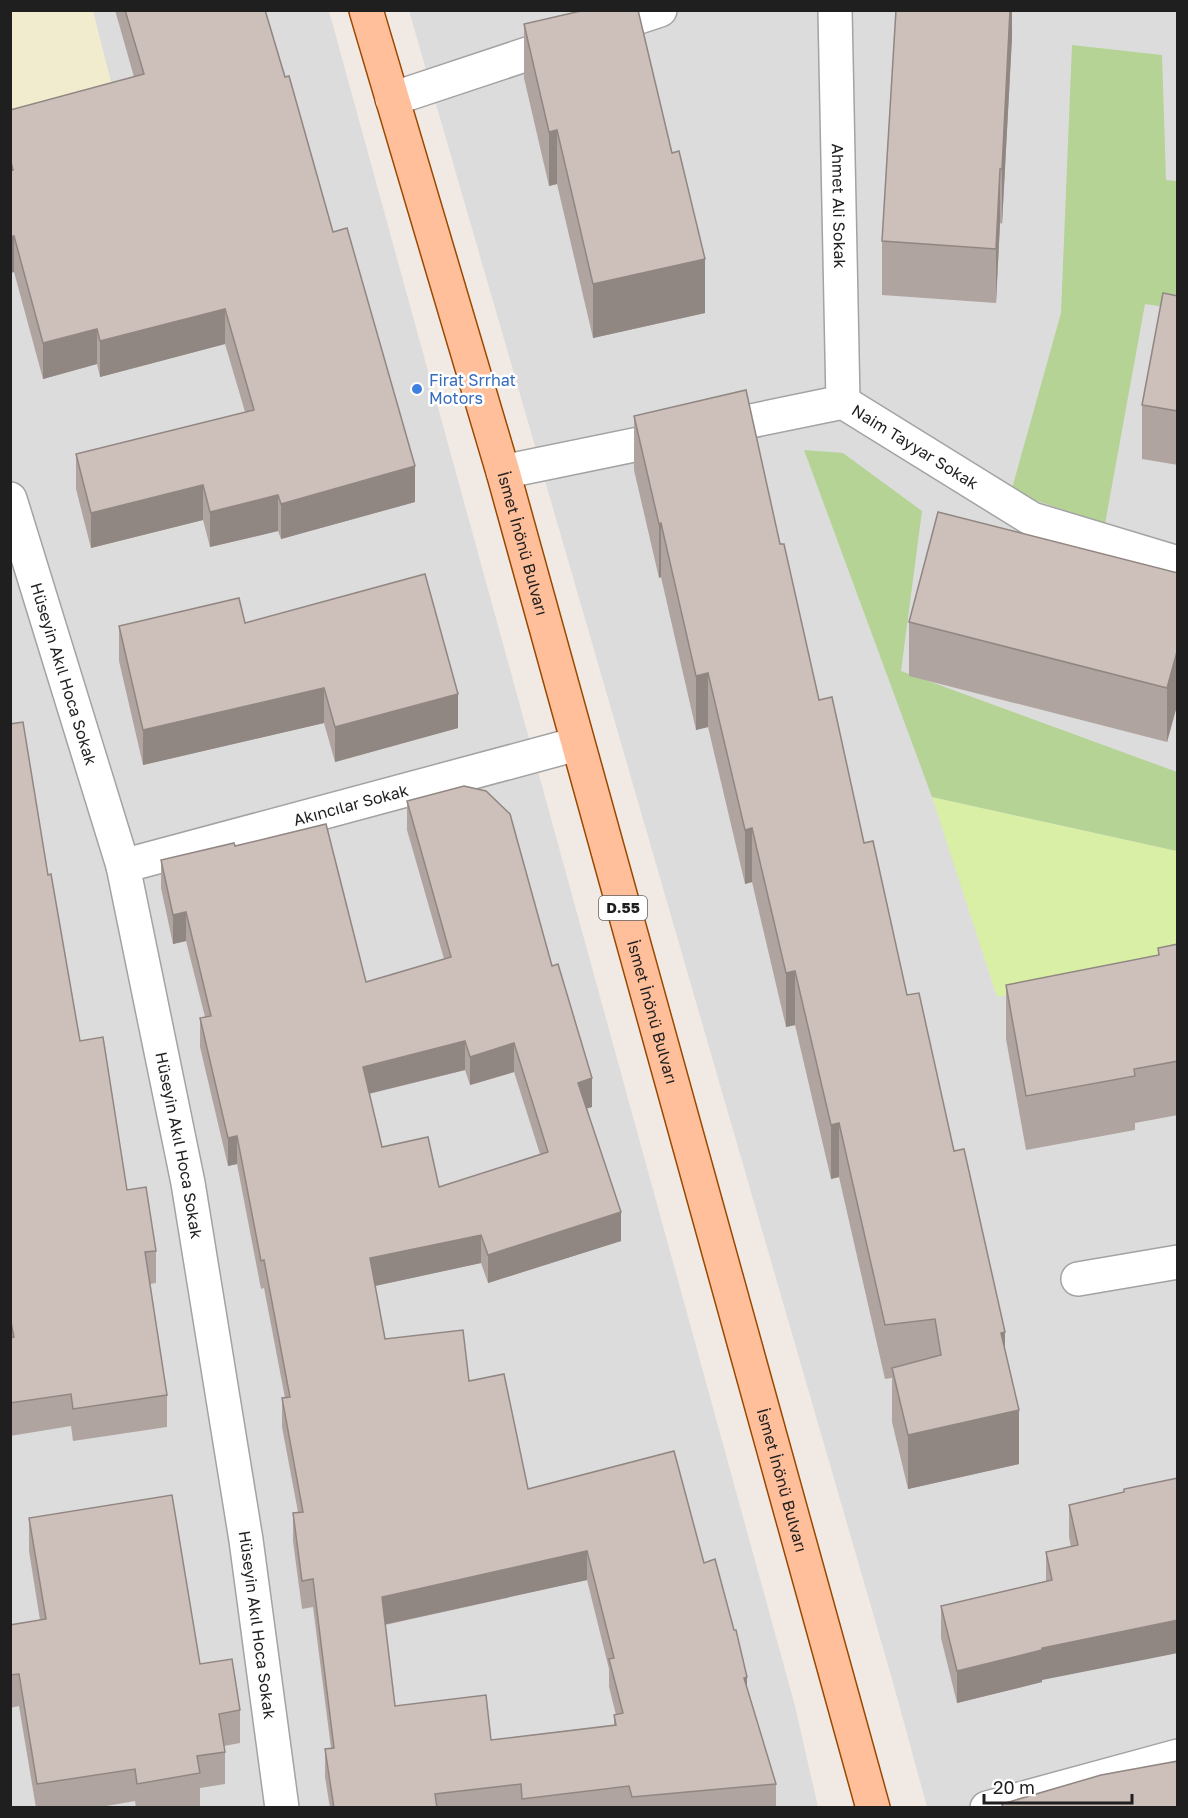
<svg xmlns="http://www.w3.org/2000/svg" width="1188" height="1818" font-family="'Golos Text',sans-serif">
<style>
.residential{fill:#dddcdc}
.farmland{fill:#f1ecce}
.grass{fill:#d9efa6}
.forest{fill:#b4d395}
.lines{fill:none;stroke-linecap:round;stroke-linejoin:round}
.minor-casing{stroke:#a3a3a3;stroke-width:36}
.major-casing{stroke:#9a4800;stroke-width:36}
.minor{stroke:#fff;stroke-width:33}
.major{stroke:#ffbf9b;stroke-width:33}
.wall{fill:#b0a4a0;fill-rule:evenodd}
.shaded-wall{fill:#908682}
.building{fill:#cdbfba;stroke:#908682;stroke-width:1.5;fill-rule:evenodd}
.shop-dot{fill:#3f7fe0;stroke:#fff;stroke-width:2}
.labels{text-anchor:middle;stroke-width:5;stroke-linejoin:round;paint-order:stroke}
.shield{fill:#fff;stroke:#626262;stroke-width:1.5}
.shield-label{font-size:15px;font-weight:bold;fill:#1f1f1f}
.street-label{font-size:16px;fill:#1f1f1f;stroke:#fff}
.shop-label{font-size:16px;fill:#366cbe;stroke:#fff;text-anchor:start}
</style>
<rect width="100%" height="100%" fill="#f1eae4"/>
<g class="residential">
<polygon points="11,11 329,11 795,1706 818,1807 11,1808"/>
<polygon points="409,11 1177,11 1177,1807 927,1807 892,1679"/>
</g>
<polygon class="farmland" points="11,11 93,11 117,105 11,132"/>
<polygon class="grass" points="932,797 1177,851 1177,966 997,997"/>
<g class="forest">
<polygon points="1072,45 1162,55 1166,180 1177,181 1177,309 1145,304 1105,524 1011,492 1061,313"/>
<polygon points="804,450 843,453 922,511 901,671 1177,772 1177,851 932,797"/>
</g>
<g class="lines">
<g class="minor-casing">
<g id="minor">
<path id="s1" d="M835 10 843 402"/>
<polyline points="392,99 660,10"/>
<path id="s2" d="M503 472 843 402 1032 519 1178 563"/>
<path id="s3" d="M10 499 123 866 188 1183 246 1540 282 1808"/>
<path id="s4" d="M123 866 577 744"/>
<polyline points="1078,1279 1178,1262"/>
<polyline points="987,1808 1178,1756"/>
</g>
</g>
<g class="major-casing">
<g id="major">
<path id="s5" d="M366 10 503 472 873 1808"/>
</g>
</g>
<use href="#minor" class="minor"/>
<use href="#major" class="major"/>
</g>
<g class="wall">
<polygon points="115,10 265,10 415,502 281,539 278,531 210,547 203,520 91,548 76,489 76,454 245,412 225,344 100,377 97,364 43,379 14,272 10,273 10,110 134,77"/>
<polygon points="1012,10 1012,37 1002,224 1000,223 996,303 882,295 882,241"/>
<polygon points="524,24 672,153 705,313 593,338 557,184 549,186 524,78"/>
<polygon points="1178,296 1178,465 1142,459 1142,405"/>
<polygon points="634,416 780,544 819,700 864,843 907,995 954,1151 1005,1349 1019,1464 908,1489 892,1422 892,1378 885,1379 839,1177 831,1179 795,1025 786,1027 752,882 745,884 708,727 696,730 661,577 659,578 634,470"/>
<polygon points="1178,573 1178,702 1167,742 909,676 909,622"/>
<polygon points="245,623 458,728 335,762 324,723 143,765 119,661 119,626"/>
<polygon points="10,724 48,875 80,1041 127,1190 156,1251 156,1283 150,1284 167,1395 167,1427 73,1441 71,1426 10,1436"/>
<path d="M407 801 592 1107 587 1108 621 1241 488 1283 481 1263 375 1286 385 1339 469 1381 528 1489 704 1563 747 1690 776 1784V1808H330L325 1777V1749L331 1748 313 1607 302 1609 293 1541V1513L298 1512 282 1427V1398H285L264 1288 261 1289 237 1164 228 1166 200 1047V1018L205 1017 186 941 173 944 161 888V860L235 846 366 982 444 959 407 830ZM465 1070 470 1085 514 1072 540 1154 439 1187 382 1147 369 1094ZM587 1580 609 1669V1687L616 1715H614V1725L491 1740 395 1706 385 1625Z"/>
<polygon points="1178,944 1178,1115 1135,1123 1135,1130 1026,1150 1006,1039 1006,985 1158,955 1158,948"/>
<polygon points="1178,1478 1042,1680 1042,1682 957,1703 941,1638 941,1606 1046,1581 1046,1552 1071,1547 1069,1537 1069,1505 1124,1493 1124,1489"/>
<polygon points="29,1518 200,1664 240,1710 240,1743 224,1746 225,1752 225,1784 200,1788 200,1806 189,1808 136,1808 135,1801 95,1808 36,1808 19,1706 10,1708 10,1625 40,1620 29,1551"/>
</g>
<g class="shaded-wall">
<polygon points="1010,10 1012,10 1012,37 1002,224 1002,169"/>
<polygon points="557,130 557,184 549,186 549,132"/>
<polygon points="1000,169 1000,223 996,303 996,249"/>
<polygon points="14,236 14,272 10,273 10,237"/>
<polygon points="705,259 705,313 593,338 593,284"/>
<polygon points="225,309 225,344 100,377 100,341"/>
<polygon points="97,329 97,364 43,379 43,343"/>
<polygon points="415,466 415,502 281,539 281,504"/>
<polygon points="203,485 203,520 91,548 91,513"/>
<polygon points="278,495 278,531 210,547 210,512"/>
<polygon points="661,523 661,577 659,578 659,524"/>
<polygon points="1178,648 1178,702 1167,742 1167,688"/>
<polygon points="708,673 708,727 696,730 696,676"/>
<polygon points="324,688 324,723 143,765 143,730"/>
<polygon points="458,694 458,728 335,762 335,727"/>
<polygon points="752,828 752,882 745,884 745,830"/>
<polygon points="186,912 186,941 173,944 173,915"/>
<polygon points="795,971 795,1025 786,1027 786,973"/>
<polygon points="465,1041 465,1070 363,1095 363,1067"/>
<polygon points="514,1043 514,1072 470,1085 470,1057"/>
<polygon points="592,1078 592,1107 578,1111 578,1083"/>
<polygon points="839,1123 839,1177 831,1179 831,1125"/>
<polygon points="237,1136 237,1164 228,1166 228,1138"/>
<polygon points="621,1212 621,1241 488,1283 488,1255"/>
<polygon points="481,1235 481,1263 370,1287 370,1258"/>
<polygon points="1005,1332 1005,1386 1001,1333"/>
<polygon points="1019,1410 1019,1464 908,1489 908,1435"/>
<polygon points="587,1551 587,1580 382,1625 382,1597"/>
<polygon points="1178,1620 1178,1653 1042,1680 1042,1682 957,1703 957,1671 1042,1648"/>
<polygon points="747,1677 747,1705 744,1678"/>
</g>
<g class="building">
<polygon points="125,10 265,10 285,77 289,76 333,232 347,228 415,466 281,504 278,495 210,512 203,485 91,513 76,454 254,410 225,309 100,341 97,329 43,343 14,236 10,237 10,171 13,170 10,159 10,110 144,74"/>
<polygon points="585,10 638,10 672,153 679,151 705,259 593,284 557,130 549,132 524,24"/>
<polygon points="896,10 1010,10 1002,169 1000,169 996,249 882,241"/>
<polygon points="1163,293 1178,296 1178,411 1142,405"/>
<polygon points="746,390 780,544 784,544 819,700 832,697 864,843 873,841 907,995 919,993 954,1151 964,1149 1005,1332 1001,1333 1019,1410 908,1435 892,1368 941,1355 935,1319 885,1325 839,1123 831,1125 795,971 786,973 752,828 745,830 708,673 696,676 661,523 659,524 634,416"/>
<polygon points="938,512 1178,573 1178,648 1167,688 909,622"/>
<polygon points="425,574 458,694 335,727 324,688 143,730 119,626 239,598 245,623"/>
<polygon points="23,722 48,875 51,874 80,1041 103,1037 127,1190 146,1187 156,1251 145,1252 167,1395 73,1409 71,1394 10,1403 10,1338 14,1337 10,1318 10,724"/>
<path d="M464 786 486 791 510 814 552 966 558 964 592 1078 578 1083 621 1212 488 1255 481 1235 370 1258 385 1339 463 1330 469 1381 504 1374 528 1489 674 1451 704 1563 715 1559 734 1630H736L747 1677 744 1678 776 1784 632 1797 629 1786 522 1799 521 1784 435 1794 437 1808H334L325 1749 334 1748 313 1579 302 1581 293 1513 303 1512 282 1398 290 1397 264 1260 261 1261 237 1136 228 1138 200 1018 211 1016 186 912 173 915 161 860 234 843 235 846 326 824 366 982 451 957 407 801ZM465 1041 470 1057 514 1043 548 1152 439 1187 428 1137 382 1147 363 1067ZM587 1551 614 1658 609 1659 623 1713 614 1715 616 1725 491 1740 486 1695 395 1706 382 1597Z"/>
<polygon points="1178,944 1178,1061 1134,1069 1135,1076 1026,1096 1006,985 1159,955 1158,948"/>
<polygon points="1178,1478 1178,1620 1042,1648 1042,1650 957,1671 941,1606 1052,1580 1046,1552 1078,1545 1069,1505 1124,1492 1124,1489"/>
<polygon points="172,1495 200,1664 232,1659 240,1710 219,1714 225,1752 197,1756 200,1773 137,1784 135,1769 37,1784 19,1674 10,1675 10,1625 46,1619 29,1518"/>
<polygon points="1178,1761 1178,1808 1003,1808 1002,1804 1101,1775"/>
</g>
<circle class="shop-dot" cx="417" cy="389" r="6"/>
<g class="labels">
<rect class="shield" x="599" y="896" width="48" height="24" rx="4.5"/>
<g class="shield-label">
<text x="623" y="913">D.55</text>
</g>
<g class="street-label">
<text dy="6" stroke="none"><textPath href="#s1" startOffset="196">Ahmet Ali Sokak</textPath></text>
<text dy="6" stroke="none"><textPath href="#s2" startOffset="432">Naim Tayyar Sokak</textPath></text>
<text dy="6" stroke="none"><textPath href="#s5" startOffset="556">İsmet İnönü Bulvarı</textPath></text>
<text dy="6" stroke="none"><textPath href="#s3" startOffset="183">Hüseyin Akıl Hoca Sokak</textPath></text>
<text dy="6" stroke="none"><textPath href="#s4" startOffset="236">Akıncılar Sokak</textPath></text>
<text dy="6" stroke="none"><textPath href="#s5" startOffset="1042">İsmet İnönü Bulvarı</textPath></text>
<text dy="6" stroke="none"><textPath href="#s3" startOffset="669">Hüseyin Akıl Hoca Sokak</textPath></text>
<text dy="6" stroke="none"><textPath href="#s5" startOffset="1528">İsmet İnönü Bulvarı</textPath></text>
<text dy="6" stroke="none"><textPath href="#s3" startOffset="1155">Hüseyin Akıl Hoca Sokak</textPath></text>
</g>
<g class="shop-label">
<text x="429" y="386">Firat Srrhat<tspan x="429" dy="18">Motors</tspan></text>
</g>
</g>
<rect width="1188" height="1818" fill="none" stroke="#1f1f1f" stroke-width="24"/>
<path d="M984 1794v9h148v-9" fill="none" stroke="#1f1f1f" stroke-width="3"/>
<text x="993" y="1794" font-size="18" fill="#1f1f1f" stroke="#ffffff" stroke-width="4.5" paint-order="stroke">20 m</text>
</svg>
